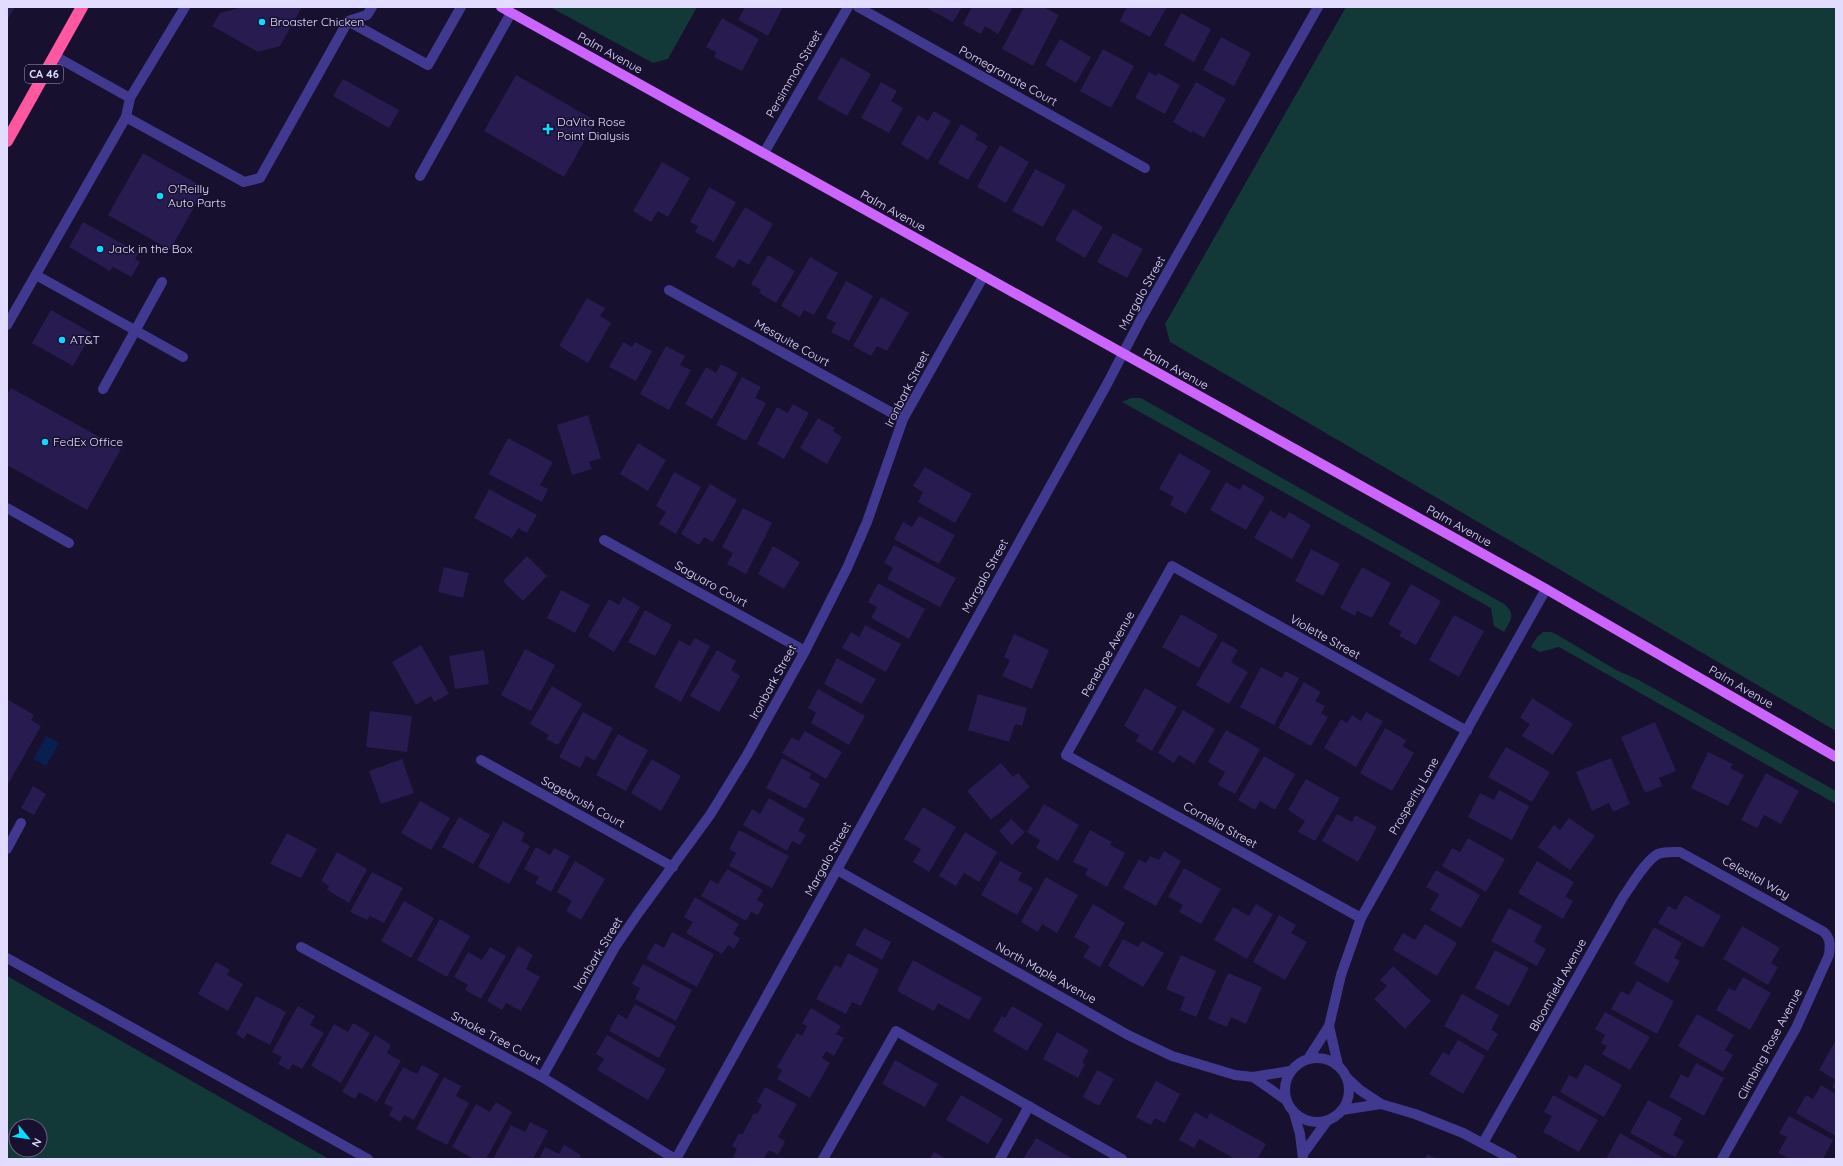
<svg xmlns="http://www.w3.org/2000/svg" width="1843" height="1166" font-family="Quicksand,sans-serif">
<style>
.green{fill:#133838;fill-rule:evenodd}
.water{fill:#081f4f}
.building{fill:#281b50}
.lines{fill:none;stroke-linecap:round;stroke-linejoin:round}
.minor{stroke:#40398f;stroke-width:10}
.major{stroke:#cc64ff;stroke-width:10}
.highway{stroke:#ff58a1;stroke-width:12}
.poi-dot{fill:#09dcff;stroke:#17102e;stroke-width:1.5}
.labels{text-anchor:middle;stroke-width:3;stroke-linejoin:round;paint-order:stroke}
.shield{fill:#17102e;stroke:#a5a0c0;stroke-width:1}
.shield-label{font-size:11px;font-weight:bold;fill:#e2ddff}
.poi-label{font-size:12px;fill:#e2ddff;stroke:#17102e;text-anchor:start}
.street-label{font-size:12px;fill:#e2ddff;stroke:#17102e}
</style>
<rect width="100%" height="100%" fill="#17102e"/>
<g class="green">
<polygon points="550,7 697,7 668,59 653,63"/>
<polygon points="1346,7 1836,7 1836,731 1170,342 1165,324"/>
<path d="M1131 398H1141L1504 604C1516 613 1511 621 1504 632L1494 626 1491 608 1122 402Z"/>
<polygon points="1543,632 1551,632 1556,634 1618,671 1637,679 1836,791 1836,804 1559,647 1540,652 1531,647 1537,637"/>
<path d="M7 976 329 1159H7ZM16 1126H40V1150H16Z"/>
</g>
<polygon class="water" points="46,736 59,743 46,766 33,759"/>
<g class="building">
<polygon points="7,7 15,7 7,21"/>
<polygon points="242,7 302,7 280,46 258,52 212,26 220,13"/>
<polygon points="745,7 783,7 768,36 738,20"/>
<polygon points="925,7 962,7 953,22"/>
<polygon points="972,7 1013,7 998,34 985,26 981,34 963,24"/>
<polygon points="1024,7 1044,7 1059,15 1033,66 1002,49"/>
<polygon points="1127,7 1167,7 1150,37 1120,21"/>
<polygon points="1181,13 1211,29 1194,62 1164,45"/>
<polygon points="722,18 759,39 742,71 714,57 716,52 706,47"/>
<polygon points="1221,37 1251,53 1234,86 1203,70"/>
<polygon points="1060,39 1091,57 1076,83 1045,65"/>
<polygon points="1103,49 1134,66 1111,108 1080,91"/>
<polygon points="841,57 871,74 847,116 817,99"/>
<polygon points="1149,72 1156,76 1158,73 1180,85 1165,114 1135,98"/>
<polygon points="516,75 596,121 564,177 484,131"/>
<polygon points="343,79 399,110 389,128 333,96"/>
<polygon points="881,82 897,91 891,101 903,108 889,133 861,118"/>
<polygon points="1196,82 1226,99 1204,138 1193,131 1191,133 1173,122"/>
<polygon points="934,111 951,121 928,160 901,144 918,115 928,121"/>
<polygon points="961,124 978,134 975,139 988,146 968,180 938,163"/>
<polygon points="1000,145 1029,162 1006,203 977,187"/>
<polygon points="143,153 205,188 170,250 108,215"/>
<polygon points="662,162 690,178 668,217 658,211 651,222 633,211"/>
<polygon points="1035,169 1066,185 1043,227 1012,211"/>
<polygon points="709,187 736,202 714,242 695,232 698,226 690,222"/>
<polygon points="745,207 773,224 749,265 739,259 734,268 715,257"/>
<polygon points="1073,209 1103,227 1085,258 1055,240"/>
<polygon points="83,222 139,253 135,259 140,262 131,277 113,267 110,271 69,247"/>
<polygon points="1113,233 1143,249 1127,278 1097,262"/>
<polygon points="768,255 795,271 776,303 759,293 761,290 751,284"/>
<polygon points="810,257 838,273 814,315 804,310 800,317 781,306"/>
<polygon points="846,281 873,296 849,341 831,332 836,323 826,318"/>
<polygon points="881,297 909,313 887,351 877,346 871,356 853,346"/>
<polygon points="587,298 605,308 600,316 611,323 588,363 559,346"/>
<polygon points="51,310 92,333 73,366 32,343"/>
<polygon points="623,342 632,347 635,342 652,351 636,381 609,367"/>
<polygon points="666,346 685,356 680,365 691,370 669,410 640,394"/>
<polygon points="721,364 738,373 712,419 685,404 706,367 716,373"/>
<polygon points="742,377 761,387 755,398 766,403 746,441 716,425"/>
<polygon points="11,388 121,449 87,510 7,465 7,395"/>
<polygon points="793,404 809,413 784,459 757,444 777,407 788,413"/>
<polygon points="588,415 601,458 589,462 592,469 572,475 557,425"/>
<polygon points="818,418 835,428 833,431 842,437 827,464 800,448"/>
<polygon points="508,438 553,462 540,485 548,489 542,502 489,474"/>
<polygon points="638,443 666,460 648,491 620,474"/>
<polygon points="1179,453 1211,471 1186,514 1170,505 1174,497 1159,489"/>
<polygon points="925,467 972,494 955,523 918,502 923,492 913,486"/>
<polygon points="674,472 701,487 676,534 659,524 666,512 656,506"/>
<polygon points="1226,482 1240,490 1243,484 1265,497 1246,530 1210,510"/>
<polygon points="710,484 737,500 713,542 704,537 699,545 681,534"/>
<polygon points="489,489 537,515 527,533 518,528 512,538 474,518"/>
<polygon points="743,508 772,523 746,574 727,564 733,553 722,547"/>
<polygon points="1270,510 1285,519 1289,512 1311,525 1292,559 1254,538"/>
<polygon points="919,516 955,535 939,564 894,539 903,522 912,527"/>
<polygon points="894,545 956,578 940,607 887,579 893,568 884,563"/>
<polygon points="773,546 800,562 784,589 758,574"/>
<polygon points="1311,549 1340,564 1323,596 1295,581"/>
<polygon points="527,556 547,576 523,601 503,581"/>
<polygon points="444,567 469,573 463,598 438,592"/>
<polygon points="1362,567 1391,583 1372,618 1357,611 1355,616 1340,608"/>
<polygon points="878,583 925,609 909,639 871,618 877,607 868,602"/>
<polygon points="1411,584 1441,601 1416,645 1399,636 1402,632 1388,624"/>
<polygon points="561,590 590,605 575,633 547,618"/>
<polygon points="623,597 640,607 614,652 588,636 609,599 619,605"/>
<polygon points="645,610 672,625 655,656 628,642"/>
<polygon points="1181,614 1218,635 1199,668 1162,647"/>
<polygon points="1454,615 1484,631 1459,677 1429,660"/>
<polygon points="865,625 901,644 886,672 842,648 851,632 859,637"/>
<polygon points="1014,634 1049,650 1032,689 1002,676 1010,660 1004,657"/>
<polygon points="695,638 710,646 681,702 654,687 679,640 690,646"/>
<polygon points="1222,641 1238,650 1231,662 1248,672 1229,704 1196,685"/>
<polygon points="421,645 449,694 434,702 431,696 416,705 392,662"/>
<polygon points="525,649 555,665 531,711 501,695"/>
<polygon points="484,650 489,684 455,689 449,656"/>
<polygon points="717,650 736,661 731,670 740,676 719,712 690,696"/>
<polygon points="837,658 876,679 862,704 824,684"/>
<polygon points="1261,667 1282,678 1285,671 1299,678 1274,725 1240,707"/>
<polygon points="1304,682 1321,692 1315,701 1325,706 1321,713 1328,717 1311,746 1278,728"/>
<polygon points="552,686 582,704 558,745 546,739 549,735 530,724"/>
<polygon points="1145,688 1177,707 1152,751 1136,741 1139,735 1124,726"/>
<polygon points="818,689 865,716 849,745 811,723 816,713 808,708"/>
<polygon points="978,694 1027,708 1022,726 1015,724 1009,742 968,730"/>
<polygon points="1532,698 1573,724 1553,755 1522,736 1530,724 1520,718"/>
<polygon points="7,699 34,715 31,720 41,726 7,786"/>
<polygon points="1183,710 1215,729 1194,764 1179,755 1174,763 1158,753"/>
<polygon points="370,711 412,716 407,752 366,747"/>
<polygon points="583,712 613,728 595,761 586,756 580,768 559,757"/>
<polygon points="1366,712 1383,721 1356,767 1324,748 1341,719 1347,723 1352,715 1361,721"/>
<polygon points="1655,722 1676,771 1659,778 1662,786 1645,793 1621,737"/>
<polygon points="1385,728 1406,740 1403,746 1414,753 1392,791 1360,773"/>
<polygon points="1226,730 1260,749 1235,794 1218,785 1225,772 1208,762"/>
<polygon points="805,731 842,752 826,779 782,753 792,737 799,741"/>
<polygon points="618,734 648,750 626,791 596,775"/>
<polygon points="1506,747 1550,772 1532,802 1488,777"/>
<polygon points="1708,752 1733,764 1730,768 1744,775 1728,806 1691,788"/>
<polygon points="1264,756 1295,774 1275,810 1260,801 1255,810 1238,800"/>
<polygon points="782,758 812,774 809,778 820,784 806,809 766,788"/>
<polygon points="1611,758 1630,804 1613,812 1609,803 1592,811 1576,772"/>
<polygon points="402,759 414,793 381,804 369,771"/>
<polygon points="652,759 681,776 661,811 631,793"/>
<polygon points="1001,763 1013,777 1018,773 1030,787 991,820 967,791"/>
<polygon points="1766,773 1799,791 1781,824 1764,815 1757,828 1741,820"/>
<polygon points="1306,779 1340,798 1315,841 1298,832 1305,821 1288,810"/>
<polygon points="33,786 46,794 34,815 21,808"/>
<polygon points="1499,790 1529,806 1512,840 1468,817 1480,793 1494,800"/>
<polygon points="769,798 805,819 798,831 806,835 800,845 792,841 787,851 743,825 752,809 760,814"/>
<polygon points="420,801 450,818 431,850 401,833"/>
<polygon points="1044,804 1079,825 1058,861 1036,848 1040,840 1027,832"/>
<polygon points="923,807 956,827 929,872 913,862 921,849 904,839"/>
<polygon points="1337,814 1352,822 1355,815 1377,827 1358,862 1322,841"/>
<polygon points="459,817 490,835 473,864 442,847"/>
<polygon points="1569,818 1595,836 1570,870 1538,847 1554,825 1560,830"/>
<polygon points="1011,819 1025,832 1012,845 999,831"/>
<polygon points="503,821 525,833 521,841 530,846 509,884 478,867"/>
<polygon points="739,830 789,856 772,888 729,866 736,853 729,849"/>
<polygon points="1090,830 1112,842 1110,845 1125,853 1107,887 1085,875 1088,869 1073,862"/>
<polygon points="965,832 997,852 979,882 964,873 956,886 939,876"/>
<polygon points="287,833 317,849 301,878 270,864"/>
<polygon points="1468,838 1505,859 1486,892 1442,866 1452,848 1460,852"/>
<polygon points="536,847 550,855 554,848 570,856 551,892 535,883 539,877 524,869"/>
<polygon points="1164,851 1181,861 1156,906 1123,888 1139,859 1146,863 1150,856 1159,860"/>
<polygon points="337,852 367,869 349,903 327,890 329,886 321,881"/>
<polygon points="575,861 605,879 581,920 566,911 572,901 557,892"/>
<polygon points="1000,861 1022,873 1018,880 1033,888 1017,915 981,895"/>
<polygon points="1537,861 1574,882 1565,897 1573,901 1563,919 1518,893"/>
<polygon points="1184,868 1221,889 1201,924 1179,912 1183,905 1168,897"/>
<polygon points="727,869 763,890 757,900 764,904 758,915 751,912 746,921 701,896 710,880 718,884"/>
<polygon points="1436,870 1480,895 1461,928 1430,910 1439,894 1426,887"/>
<polygon points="372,872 403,888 384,923 370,916 367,920 350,912"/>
<polygon points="1046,877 1078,895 1057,933 1042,924 1038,932 1021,922"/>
<polygon points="1685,895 1721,916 1703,948 1658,923 1668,906 1676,910"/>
<polygon points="695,897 739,924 733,934 740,938 734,949 728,945 722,954 686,933 693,922 684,917"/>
<polygon points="404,901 434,918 411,958 381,941"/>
<polygon points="1093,904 1125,923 1100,967 1083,957 1090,946 1074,937"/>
<polygon points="1256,904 1273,914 1247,959 1214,940 1233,907 1249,916"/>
<polygon points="1509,908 1542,926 1534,942 1546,949 1537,966 1491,941"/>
<polygon points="1279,915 1296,925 1291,933 1307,942 1285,980 1253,962"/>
<polygon points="440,919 470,936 447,977 417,960"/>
<polygon points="1425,924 1457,943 1437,976 1393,950 1403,933 1415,940"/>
<polygon points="1742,926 1780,948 1771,963 1778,967 1768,985 1723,959"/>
<polygon points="1654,927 1682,943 1674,958 1680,961 1668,983 1634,964"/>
<polygon points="864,928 891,942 882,960 855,945"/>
<polygon points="672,932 714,954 697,987 646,959 655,943 664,948"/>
<polygon points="1123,939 1138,947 1142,941 1164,953 1143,987 1108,966"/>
<polygon points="518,946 533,955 526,969 540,977 521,1011 506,1003 502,1010 487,1001"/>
<polygon points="490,947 506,956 481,999 465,990 468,985 454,977 468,952 482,960"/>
<polygon points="1495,950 1529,968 1509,1006 1475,988"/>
<polygon points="848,953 879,969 861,1006 852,1002 846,1014 816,999 835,965 841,968"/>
<polygon points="1181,955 1216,971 1196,1017 1180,1010 1185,997 1166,989"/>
<polygon points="913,960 982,998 969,1020 938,1003 934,1011 897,991"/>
<polygon points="216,962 230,970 227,975 243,984 228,1011 198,994"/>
<polygon points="643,964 692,990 676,1021 635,999 640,988 632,984"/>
<polygon points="1393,966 1431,1001 1405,1029 1374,999 1387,986 1380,980"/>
<polygon points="1228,973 1262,987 1246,1024 1231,1017 1227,1027 1208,1019"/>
<polygon points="1743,977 1771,993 1750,1030 1716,1010 1729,988 1735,991"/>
<polygon points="1637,981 1674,1001 1657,1034 1611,1009 1621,991 1629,995"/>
<polygon points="1462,994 1499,1015 1491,1030 1498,1034 1488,1051 1444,1026"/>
<polygon points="256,996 286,1012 270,1045 247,1033 244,1039 236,1034"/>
<polygon points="635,1004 676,1026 659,1058 609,1031 618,1014 627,1019"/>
<polygon points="298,1006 315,1016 310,1025 324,1033 302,1069 293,1064 289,1070 278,1064 282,1057 272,1052"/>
<polygon points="1012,1006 1043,1024 1027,1051 993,1031 1002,1016 1005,1018"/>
<polygon points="811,1008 841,1026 836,1034 844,1038 834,1056 826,1051 822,1058 830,1063 810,1098 777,1079 782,1070 777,1067 797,1033 802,1036 807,1026 802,1023"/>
<polygon points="1605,1012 1650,1037 1630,1070 1602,1054 1607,1046 1601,1043 1605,1035 1595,1029"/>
<polygon points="1697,1014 1734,1035 1725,1050 1733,1055 1723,1072 1678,1046"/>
<polygon points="353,1023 370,1033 341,1083 311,1066 334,1024 348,1032"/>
<polygon points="1057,1032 1089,1050 1082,1063 1085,1064 1078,1078 1043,1059"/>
<polygon points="375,1035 391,1045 387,1053 401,1061 377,1102 359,1092 355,1099 342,1092"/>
<polygon points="607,1035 666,1069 648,1100 597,1070 604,1059 596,1054"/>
<polygon points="1458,1040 1485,1056 1463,1094 1429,1074 1443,1052 1449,1055"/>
<polygon points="1836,1040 1836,1089 1832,1087 1836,1080 1819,1070"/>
<polygon points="895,1060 938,1084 925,1107 882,1084"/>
<polygon points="1696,1063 1724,1078 1704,1116 1669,1097 1681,1074 1688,1078"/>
<polygon points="1585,1064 1622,1085 1604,1117 1560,1092 1569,1075 1577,1079"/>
<polygon points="422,1065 439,1074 414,1120 404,1115 400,1122 389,1115 393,1108 384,1103 403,1067 417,1074"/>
<polygon points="1097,1070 1114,1079 1099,1106 1083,1097"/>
<polygon points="444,1077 461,1086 456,1096 469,1103 447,1145 416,1129"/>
<polygon points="1156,1081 1180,1094 1165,1123 1155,1118 1151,1125 1136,1117"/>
<polygon points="1821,1085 1836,1094 1836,1136 1796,1113 1806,1095 1813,1099"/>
<polygon points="765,1087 797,1104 778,1137 785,1141 778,1155 769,1150 764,1158 766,1159 737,1159 733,1157 737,1149 732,1146 739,1133 742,1135 754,1113 757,1114 762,1105 757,1102"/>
<polygon points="961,1095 1003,1119 988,1144 946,1120"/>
<polygon points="1553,1095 1598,1120 1579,1152 1543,1132 1552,1116 1544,1112"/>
<polygon points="1648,1100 1682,1118 1673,1135 1684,1141 1675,1157 1630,1133"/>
<polygon points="496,1102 512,1112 486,1159 474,1159 452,1147 476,1104 490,1112"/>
<polygon points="1195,1112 1207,1119 1210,1113 1266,1144 1257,1159 1235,1159 1199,1139 1194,1148 1179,1140"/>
<polygon points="1789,1116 1833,1140 1823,1159 1790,1159 1778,1153 1787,1137 1779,1133"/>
<polygon points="530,1122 548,1131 533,1159 493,1159 511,1125 525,1132"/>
<polygon points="1620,1133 1665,1159 1606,1159"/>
<polygon points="1036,1138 1073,1159 1023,1159"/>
<polygon points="564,1145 581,1155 579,1159 539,1159 545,1147 559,1154"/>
<polygon points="934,1152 947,1159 930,1159"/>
<polygon points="1427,1154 1437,1159 1425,1159"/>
</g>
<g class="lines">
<g class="minor">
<polyline points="858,7 1145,168"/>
<polyline points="348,21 428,65 461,7"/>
<polyline points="55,56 130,98"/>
<polyline points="126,117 244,182 260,178 348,21 367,15 372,7"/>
<polyline points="764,153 848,7"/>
<polyline points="420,176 511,13"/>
<polyline points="36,275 183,357"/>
<polyline points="669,290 903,419"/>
<polyline points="7,325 126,117 130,98 185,7"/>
<polyline points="103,389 162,282"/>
<polyline points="7,508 69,543"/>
<polyline points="604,540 805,651"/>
<polyline points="481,760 673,867"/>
<polyline points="7,849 21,823"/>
<polyline points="837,870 1128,1035 1172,1056 1235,1075 1253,1077 1290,1071"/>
<polyline points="1361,918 1066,755 1172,566 1467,731"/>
<polyline points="301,947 542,1077 675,1159"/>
<polyline points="7,958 368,1159"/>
<polyline points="1329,1026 1338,1065"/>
<circle cx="1317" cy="1090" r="32"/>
<polyline points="1308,1059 1329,1026 1341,975 1361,918 1546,589"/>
<polyline points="542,1077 615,947 639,912 710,815 747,755 805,651 847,568 867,522 903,419 983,277"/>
<polyline points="1253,1077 1286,1100"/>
<polyline points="1347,1078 1360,1090 1381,1104 1415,1114 1463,1133 1512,1159"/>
<polyline points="1342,1110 1381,1104"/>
<polyline points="1294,1113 1300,1134 1303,1159"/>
<path d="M1483 1143 1623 897C1631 886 1646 860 1658 854 1666 851 1672 852 1680 852L1824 932C1831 939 1830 945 1829 955L1796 1028 1722 1159"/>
<polyline points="1303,1154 1327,1121"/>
<polyline points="676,1159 1106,386 1141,319 1318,7"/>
<polyline points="823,1159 896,1031 1122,1159"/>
<polyline points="1000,1159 1029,1106"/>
</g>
<polyline class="major" points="501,7 1546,589 1836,757"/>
<polyline class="highway" points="7,141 82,7"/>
</g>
<g class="poi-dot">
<circle cx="262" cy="22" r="4"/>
<path d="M546 123h4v4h4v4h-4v4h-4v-4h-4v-4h4z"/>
<circle cx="160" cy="196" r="4"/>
<circle cx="100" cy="249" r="4"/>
<circle cx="62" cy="340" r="4"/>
<circle cx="45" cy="442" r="4"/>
</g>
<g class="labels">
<rect class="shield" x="25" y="65" width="38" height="18" rx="3"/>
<g class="shield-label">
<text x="44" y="78">CA 46</text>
</g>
<g class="poi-label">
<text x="270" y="26">Broaster Chicken</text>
<text x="557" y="126">DaVita Rose<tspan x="557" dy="14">Point Dialysis</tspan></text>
<text x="168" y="193">O'Reilly<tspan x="168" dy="14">Auto Parts</tspan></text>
<text x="108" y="253">Jack in the Box</text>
<text x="70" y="344">AT&amp;T</text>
<text x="53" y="446">FedEx Office</text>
</g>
<g class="street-label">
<text transform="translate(610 53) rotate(29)" y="4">Palm Avenue</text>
<text transform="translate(794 74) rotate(-60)" y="4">Persimmon Street</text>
<text transform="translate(1008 76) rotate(29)" y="4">Pomegranate Court</text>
<text transform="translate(893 211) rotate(29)" y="4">Palm Avenue</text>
<text transform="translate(1142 293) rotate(-61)" y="4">Margalo Street</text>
<text transform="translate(792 343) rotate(29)" y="4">Mesquite Court</text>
<text transform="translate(1176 369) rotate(29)" y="4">Palm Avenue</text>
<text transform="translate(907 389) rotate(-63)" y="4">Ironbark Street</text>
<text transform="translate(1459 526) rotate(29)" y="4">Palm Avenue</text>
<text transform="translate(985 576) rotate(-61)" y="4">Margalo Street</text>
<text transform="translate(711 584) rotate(29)" y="4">Saguaro Court</text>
<text transform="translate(1325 637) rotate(29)" y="4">Violette Street</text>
<text transform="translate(1108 654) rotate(-61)" y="4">Penelope Avenue</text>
<text transform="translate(773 682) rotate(-61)" y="4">Ironbark Street</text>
<text transform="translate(1741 687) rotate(30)" y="4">Palm Avenue</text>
<text transform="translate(1414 796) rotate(-60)" y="4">Prosperity Lane</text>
<text transform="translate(583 802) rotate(29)" y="4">Sagebrush Court</text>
<text transform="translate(1220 825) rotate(29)" y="4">Cornelia Street</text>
<text transform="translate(828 859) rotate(-61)" y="4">Margalo Street</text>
<text transform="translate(1756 878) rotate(29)" y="4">Celestial Way</text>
<text transform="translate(598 954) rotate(-59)" y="4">Ironbark Street</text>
<text transform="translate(1046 973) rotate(29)" y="4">North Maple Avenue</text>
<text transform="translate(1558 985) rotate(-61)" y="4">Bloomfield Avenue</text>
<text transform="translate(496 1038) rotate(28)" y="4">Smoke Tree Court</text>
<text transform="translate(1770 1044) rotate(-62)" y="4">Climbing Rose Avenue</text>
</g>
</g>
<rect width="1843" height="1166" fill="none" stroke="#e2ddff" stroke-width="16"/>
<g transform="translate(28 1138) rotate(119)"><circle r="19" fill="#17102e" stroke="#686282"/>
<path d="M0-3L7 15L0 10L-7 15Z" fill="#09dcff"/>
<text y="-6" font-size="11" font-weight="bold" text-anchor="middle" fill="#e2ddff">N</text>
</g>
</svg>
